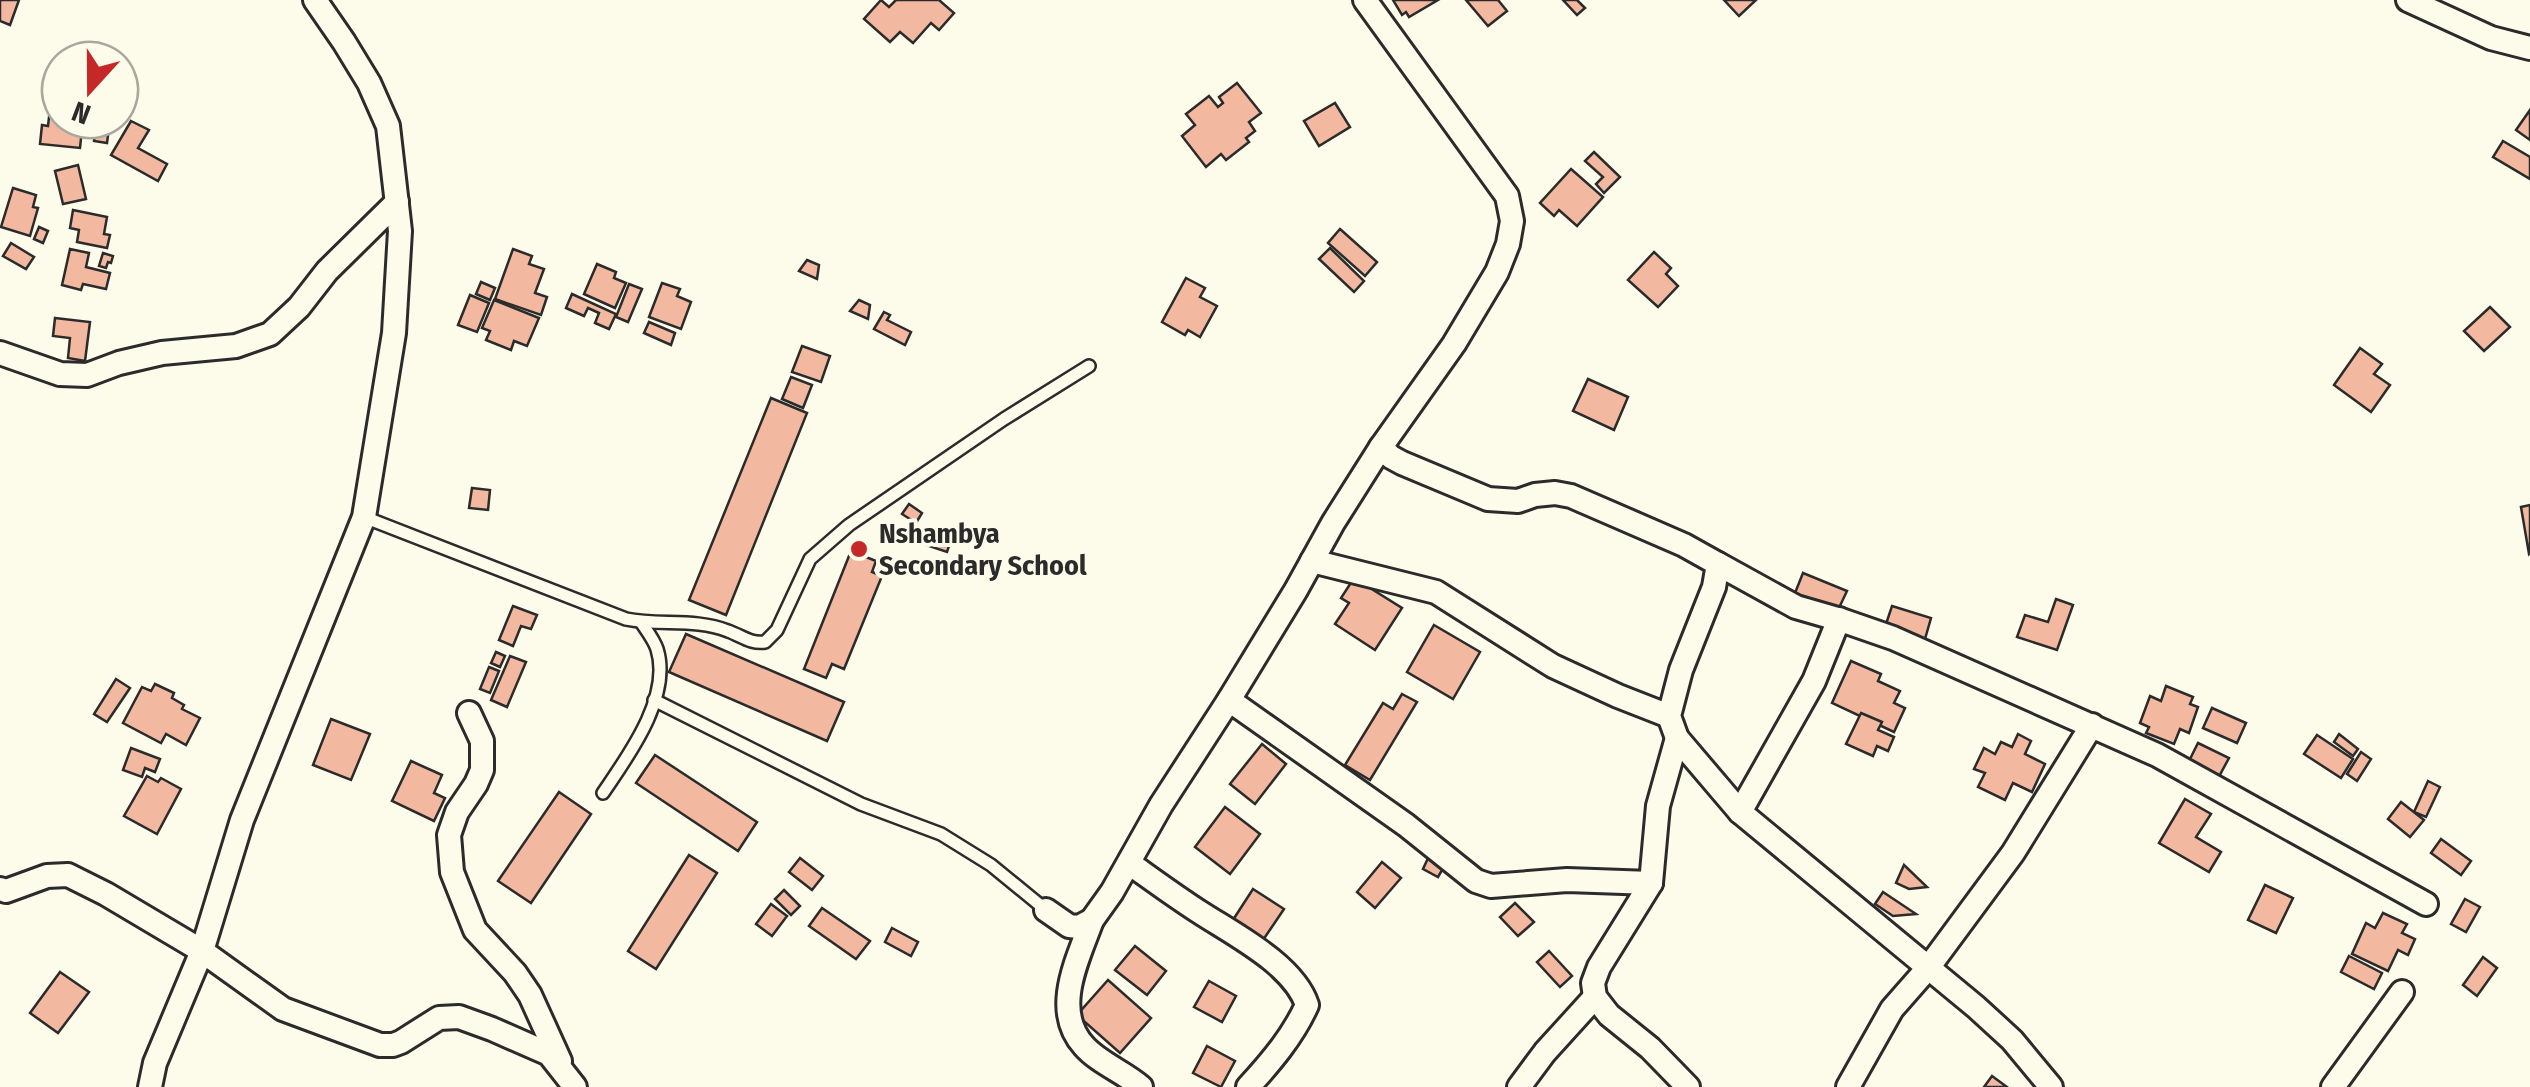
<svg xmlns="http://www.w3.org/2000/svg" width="2530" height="1087" font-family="'Fira Sans Condensed',sans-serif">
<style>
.building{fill:#f2b8a0;stroke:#2b2b2b;stroke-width:2.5}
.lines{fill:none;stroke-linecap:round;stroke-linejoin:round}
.service-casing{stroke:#2b2b2b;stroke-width:16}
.minor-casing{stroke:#2b2b2b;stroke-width:28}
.service{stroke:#fdfbea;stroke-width:11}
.minor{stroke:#fdfbea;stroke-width:22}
.poi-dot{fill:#c62828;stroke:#fdfbea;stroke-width:4}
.labels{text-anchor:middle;stroke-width:8;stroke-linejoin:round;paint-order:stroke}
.poi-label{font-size:28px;font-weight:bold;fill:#2b2b2b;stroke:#fdfbea;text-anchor:start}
</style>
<rect width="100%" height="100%" fill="#fdfbea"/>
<g class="building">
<polygon points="0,0 19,0 10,25 0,21"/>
<polygon points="881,0 889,7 896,0 939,0 954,13 939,30 931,23 913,43 900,32 890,42 864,19"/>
<polygon points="1393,0 1438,0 1409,17 1406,12 1402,15"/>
<polygon points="1466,0 1498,0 1507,11 1488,26"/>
<polygon points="1563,0 1577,0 1585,8 1577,15"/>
<polygon points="1724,0 1756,0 1739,16"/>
<polygon points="1237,83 1261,113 1249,122 1255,131 1246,138 1249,142 1226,160 1221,154 1206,167 1182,136 1195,125 1186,114 1209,96 1218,107 1223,103 1219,97"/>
<polygon points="51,100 60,101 60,120 83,120 80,148 40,144 42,125 48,126"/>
<polygon points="1335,103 1350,127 1319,146 1304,121"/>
<polygon points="2530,110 2530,140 2516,130"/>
<polygon points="97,120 110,120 107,143 94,141"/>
<polygon points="131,121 149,130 138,148 167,164 158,181 111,155"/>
<polygon points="2503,141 2530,157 2530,179 2493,157"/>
<polygon points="1594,152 1620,177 1604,193 1596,184 1603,177 1585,161"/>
<polygon points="78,165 86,199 63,204 55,171"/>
<polygon points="1571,169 1603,197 1577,226 1559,210 1554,216 1540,203"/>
<polygon points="13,188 36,195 33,207 38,208 30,236 1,227"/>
<polygon points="73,210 107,217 104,234 110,235 107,248 77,242 79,230 70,228"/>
<polygon points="39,227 48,231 43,243 34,239"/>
<polygon points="1340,229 1377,262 1365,276 1328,243"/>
<polygon points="11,243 34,257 26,269 3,256"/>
<polygon points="1330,248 1364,281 1354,292 1319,259"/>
<polygon points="70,249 89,253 86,267 110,273 106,289 83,284 81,290 62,285"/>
<polygon points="513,249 532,256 529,264 544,269 535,293 547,297 541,315 495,299"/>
<polygon points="1654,252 1671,268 1666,274 1678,286 1658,307 1628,280"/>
<polygon points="103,253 113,256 111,263 108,262 106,268 99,266"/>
<polygon points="807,260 819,265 817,279 799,271"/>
<polygon points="597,264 616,272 614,278 626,283 615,308 584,294"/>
<polygon points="1186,278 1205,288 1200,297 1217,306 1200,337 1188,330 1185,335 1162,322"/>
<polygon points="481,282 495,288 490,300 476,294"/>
<polygon points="662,283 680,289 677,296 691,302 681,329 649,317"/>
<polygon points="629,284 642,289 628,322 616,317"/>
<polygon points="572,294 616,314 609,329 595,323 599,313 588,308 584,316 566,308"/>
<polygon points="470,295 489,303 477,332 458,325"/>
<polygon points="494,300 539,318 527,346 514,341 511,350 486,340 490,331 482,328"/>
<polygon points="859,300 870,305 868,319 850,311"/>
<polygon points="2490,307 2510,327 2484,351 2464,331"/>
<polygon points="884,312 890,315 887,320 911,332 905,345 874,329"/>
<polygon points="55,318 90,322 85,361 68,358 70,338 53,336"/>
<polygon points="649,322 675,333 671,345 644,333"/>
<polygon points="802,346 830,356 821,382 792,372"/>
<polygon points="2360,348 2382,364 2374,374 2390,385 2371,412 2334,385"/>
<polygon points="791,377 812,385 803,408 782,399"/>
<polygon points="1588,379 1628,397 1614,430 1573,411"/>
<polygon points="771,398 807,413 726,615 689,600"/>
<polygon points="472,488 490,490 488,510 469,508"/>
<polygon points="909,504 922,513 916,523 902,514"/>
<polygon points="2530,505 2530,553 2529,554 2521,507"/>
<polygon points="929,526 953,534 947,552 923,544"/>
<polygon points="851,551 876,561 872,572 882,576 844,669 832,664 826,678 804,669"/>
<polygon points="1803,573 1847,591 1838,610 1795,593"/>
<polygon points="1354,578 1402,608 1375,650 1335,624 1349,603 1341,598"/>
<polygon points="2056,599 2073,605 2057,650 2017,637 2025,615 2048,622"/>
<polygon points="513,606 537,615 531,629 521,626 513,646 499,640"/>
<polygon points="1892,606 1931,618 1925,639 1885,627"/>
<polygon points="1434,625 1480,652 1453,699 1407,672"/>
<polygon points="686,634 844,702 827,741 669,672"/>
<polygon points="496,652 505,656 500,667 491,663"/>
<polygon points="510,656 526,662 507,707 491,700"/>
<polygon points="1851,661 1881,674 1878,681 1900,691 1894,703 1905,708 1894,732 1832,703"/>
<polygon points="489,667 499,671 490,693 480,689"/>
<polygon points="116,679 130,688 107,722 94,714"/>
<polygon points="155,684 174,693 172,698 184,705 182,709 200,718 186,745 166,734 161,743 123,723 142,687 151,691"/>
<polygon points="2166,686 2193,697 2190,704 2198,707 2189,733 2180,729 2174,744 2146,733 2149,727 2140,723 2150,696 2161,701"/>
<polygon points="1402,694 1417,702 1370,780 1345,765 1383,703 1393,709"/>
<polygon points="2212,708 2246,723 2237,743 2203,728"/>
<polygon points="1861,713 1882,722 1878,730 1894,737 1888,751 1877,746 1873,756 1846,744"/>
<polygon points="331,719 370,734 351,780 313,765"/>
<polygon points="2018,734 2031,741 2025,754 2045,764 2032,792 2013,783 2005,800 1978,787 1985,773 1974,769 1984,748 1995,754 2001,742 2012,747"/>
<polygon points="2339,734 2358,749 2353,756 2334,742"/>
<polygon points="2317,735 2353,759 2341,778 2304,754"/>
<polygon points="2198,743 2229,758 2216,782 2186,767"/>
<polygon points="1262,744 1286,764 1255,804 1230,784"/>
<polygon points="131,748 160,759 155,772 145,768 142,777 123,770"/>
<polygon points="2361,752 2371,759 2357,781 2347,774"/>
<polygon points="655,755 757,822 738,851 636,783"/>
<polygon points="411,761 442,775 434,793 445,798 434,821 392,801"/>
<polygon points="147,776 158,782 161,778 181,789 157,834 124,816"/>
<polygon points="2428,781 2440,787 2426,817 2414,812"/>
<polygon points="559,792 591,814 531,903 498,881"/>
<polygon points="2185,799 2211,814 2196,837 2221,852 2209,872 2159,843"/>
<polygon points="2401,802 2424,820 2410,837 2388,819"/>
<polygon points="1225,807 1260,834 1230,874 1195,847"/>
<polygon points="2441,839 2471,861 2461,875 2431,853"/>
<polygon points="689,855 717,873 656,969 628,951"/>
<polygon points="1429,856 1445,865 1438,877 1423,869"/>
<polygon points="800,858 823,876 812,890 789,872"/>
<polygon points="1382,862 1401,878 1375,908 1357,892"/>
<polygon points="1904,865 1927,887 1909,889 1896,883"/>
<polygon points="2265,885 2293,898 2276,933 2248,920"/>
<polygon points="1253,889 1284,909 1261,943 1231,923"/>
<polygon points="784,890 800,906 791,915 775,899"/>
<polygon points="1883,892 1916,914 1893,916 1875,904"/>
<polygon points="2465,899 2480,907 2466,932 2451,924"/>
<polygon points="1515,903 1534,922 1518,936 1500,917"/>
<polygon points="771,904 787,916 772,936 756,924"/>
<polygon points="822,908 870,941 856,959 809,926"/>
<polygon points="2383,913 2407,924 2402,933 2415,939 2408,955 2398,950 2388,971 2352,954 2366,923 2375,928"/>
<polygon points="892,928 918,942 911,956 885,942"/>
<polygon points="1135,946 1166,971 1147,995 1115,970"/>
<polygon points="1549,951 1572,976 1560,987 1537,962"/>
<polygon points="2349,956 2382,973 2374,989 2341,972"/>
<polygon points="2483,957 2497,968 2477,996 2463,985"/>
<polygon points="60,972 89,992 58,1033 30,1013"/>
<polygon points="1108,980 1151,1018 1120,1053 1077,1015"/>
<polygon points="1209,981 1236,996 1222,1022 1194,1007"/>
<polygon points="1207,1046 1235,1061 1221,1087 1193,1073"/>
<polygon points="1992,1076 2007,1087 1984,1087"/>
</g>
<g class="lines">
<g class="service-casing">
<g id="service">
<path d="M364 517 626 619C660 626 695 618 728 631 742 636 750 644 765 642L777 630 810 559 849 525 1004 419 1089 366"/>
<polyline points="654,700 861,804 941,834 991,865 1046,910"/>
<path d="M603 793C628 756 672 697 657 649 654 640 647 631 641 622"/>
</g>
</g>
<g class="minor-casing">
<g id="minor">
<polyline points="2408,0 2491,38 2530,48"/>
<polyline points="0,353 60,374 87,375 119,363 162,353 236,346 270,334 299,307 327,271 397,202"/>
<polyline points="1381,447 1391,457 1402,463 1488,499 1518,501 1535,495 1555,493 1571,496 1684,545 1718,564 1714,587 1681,670 1669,716 1677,738 1740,812 1976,1007 2012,1040 2051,1087"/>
<polyline points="1312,561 1436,592 1553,666 1618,696 1669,716"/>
<polyline points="1718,564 1796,607 1841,620 1893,638 2157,755 2426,904"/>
<polyline points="1229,700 1406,825 1476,881 1491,886 1567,880 1651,883"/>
<polyline points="469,713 482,741 482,770 476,784 457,812 449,835 452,872 475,930 515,973 530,995 560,1061"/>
<polyline points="1677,738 1658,806 1651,883 1599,967 1593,983 1595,997 1609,1015 1650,1048 1688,1087"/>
<polyline points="1740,812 1814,681 1839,619"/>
<path d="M1129 863C1153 880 1176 897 1201 913 1235 935 1294 965 1307 1005 1293 1036 1271 1062 1248 1087"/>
<polyline points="0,889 6,891 47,876 68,875 106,894 202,951 283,1009 380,1045 393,1045 401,1042 439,1018 459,1017 492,1029 549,1054 575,1087"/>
<polyline points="1046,910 1069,926 1079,927 1092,920 1112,892 1161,805 1229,700 1296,590 1333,523 1381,447 1454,344 1497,272 1508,244 1512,221 1507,196 1365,0"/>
<path d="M1092 920C1078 959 1051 1010 1084 1046 1099 1063 1124 1072 1141 1087"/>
<polyline points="150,1087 155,1063 202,951 242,820 364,517 394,333 400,231 388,126 369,83 344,42 315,0"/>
<polyline points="1519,1087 1545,1052 1595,997"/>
<polyline points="1848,1087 1892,1009 1928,968 2013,853 2092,725"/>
<polyline points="2333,1087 2402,992"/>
</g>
</g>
<use href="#service" class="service"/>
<use href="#minor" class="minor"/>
</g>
<circle class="poi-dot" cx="859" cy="549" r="10"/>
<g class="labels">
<g class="poi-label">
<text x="879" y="543">Nshambya<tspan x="879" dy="32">Secondary School</tspan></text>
</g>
</g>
<g transform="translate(90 90) rotate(201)"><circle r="48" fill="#fdfbea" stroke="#a9a89e" stroke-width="2.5"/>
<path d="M0-8L18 38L0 25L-18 38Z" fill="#c62828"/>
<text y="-15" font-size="28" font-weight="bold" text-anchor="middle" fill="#2b2b2b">N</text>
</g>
</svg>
